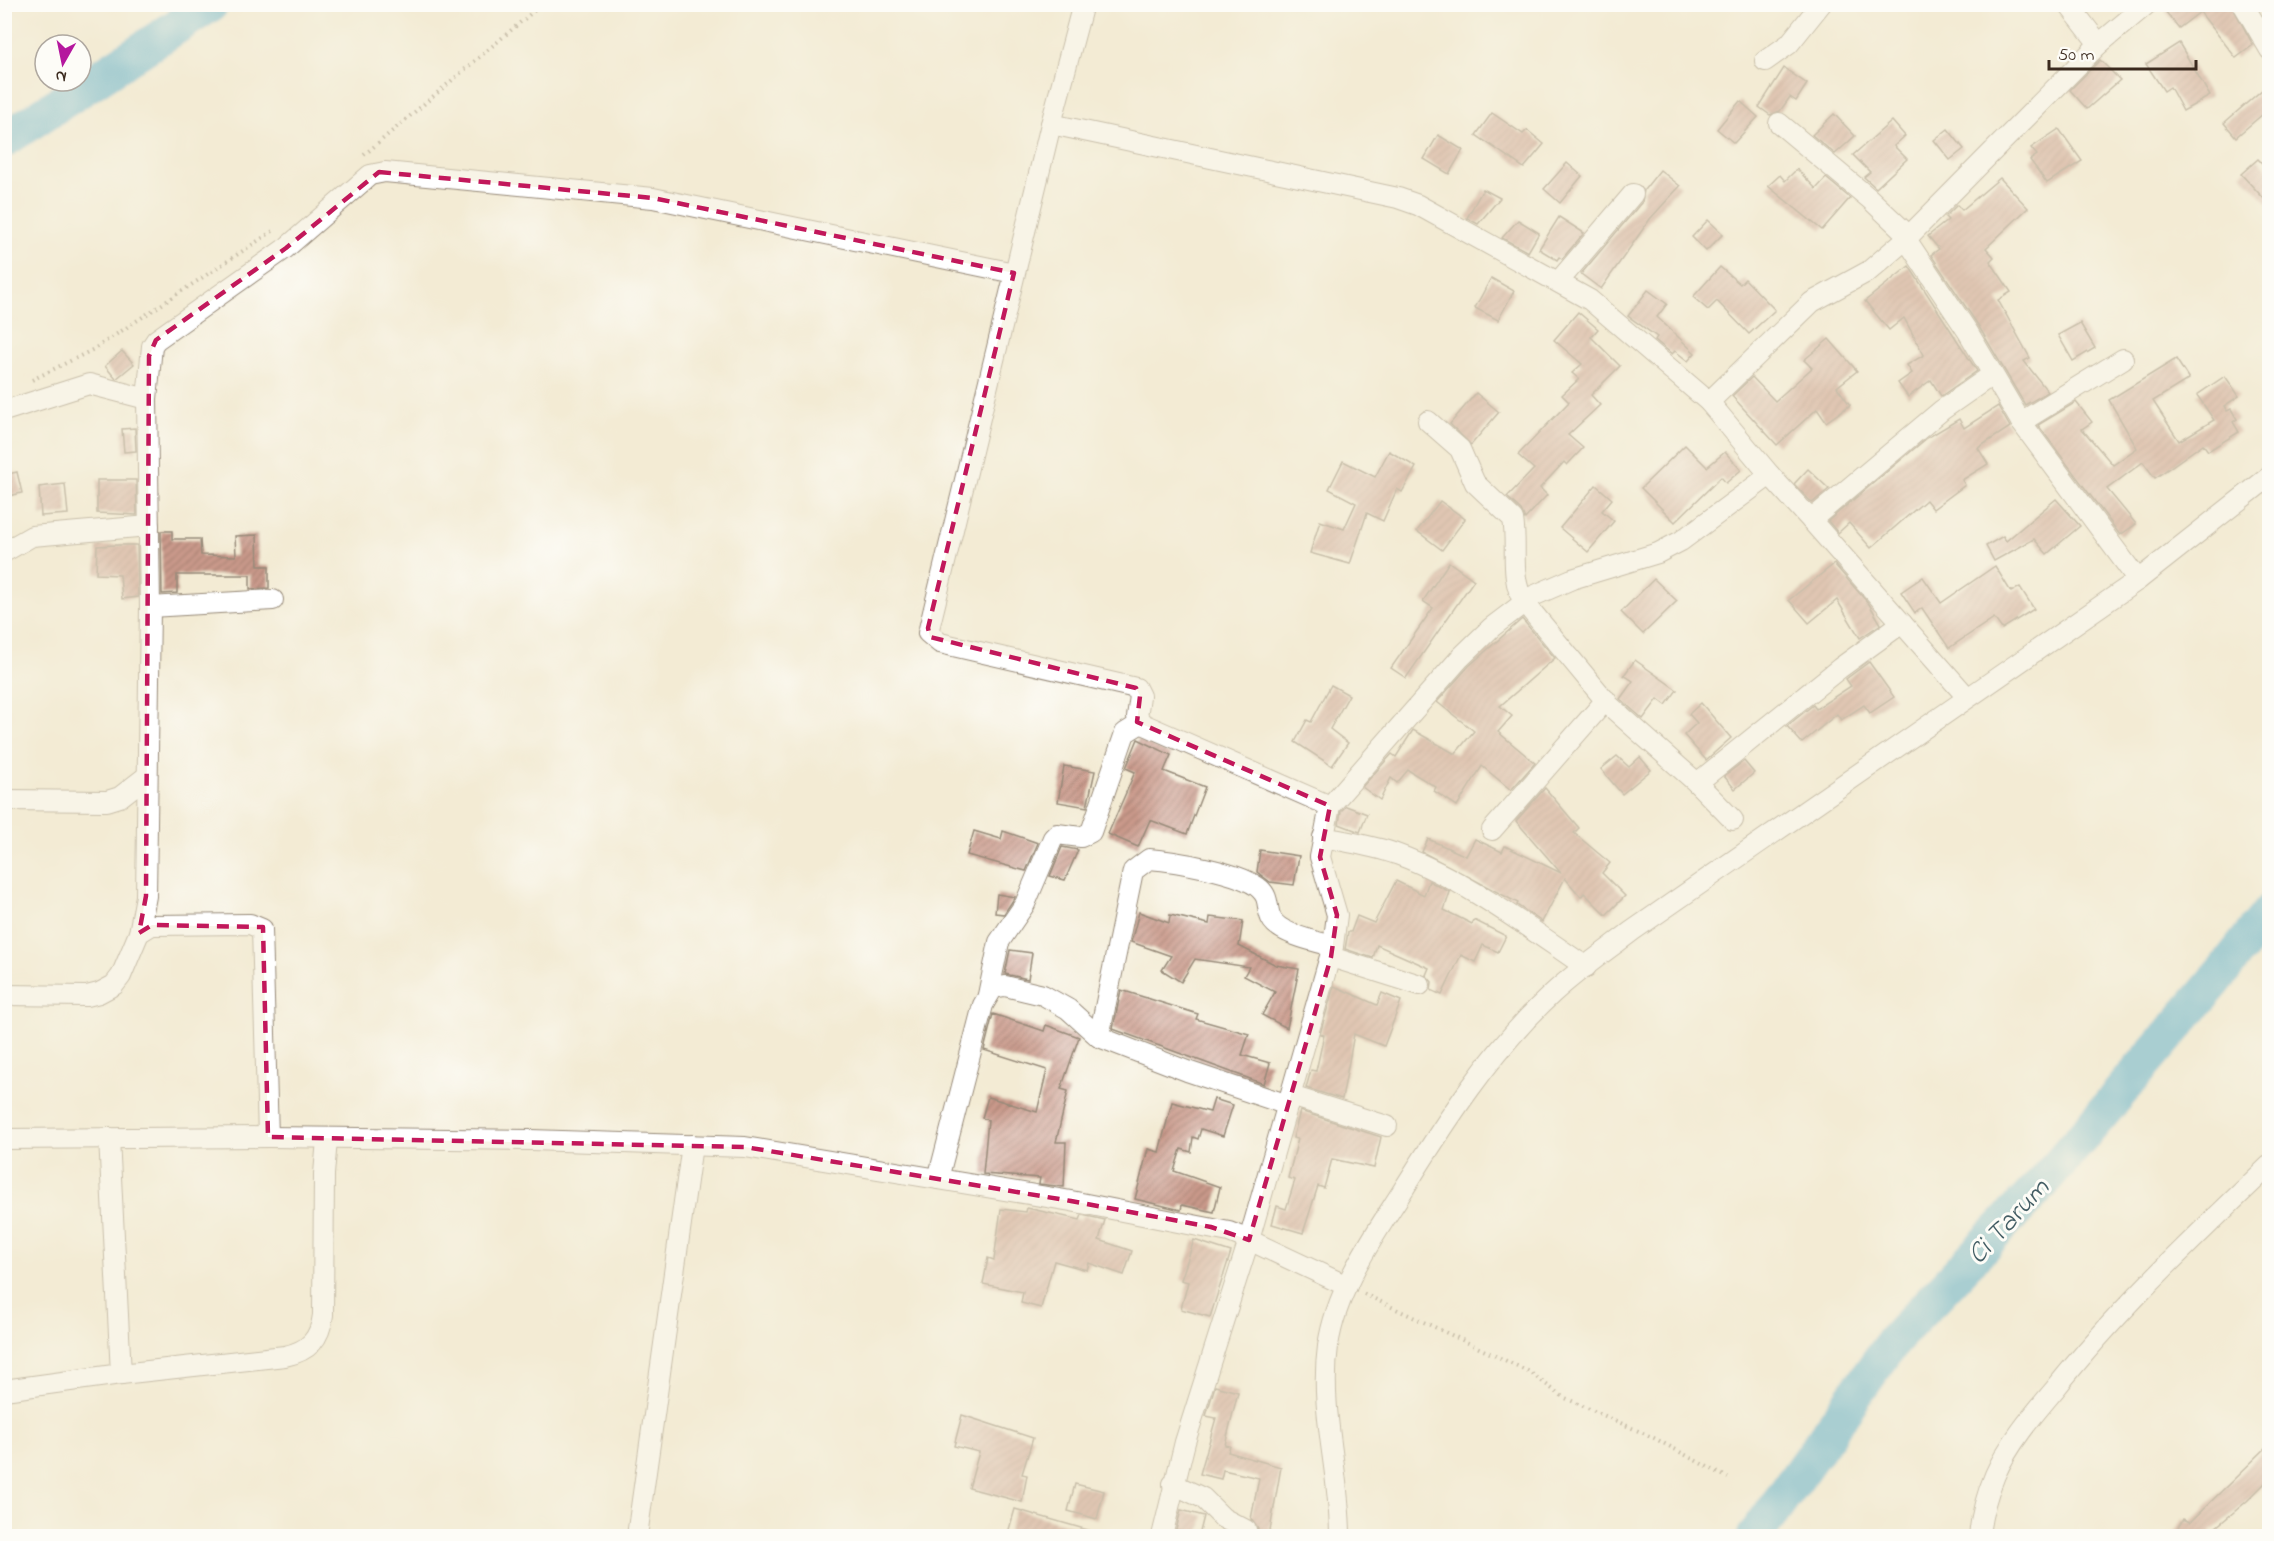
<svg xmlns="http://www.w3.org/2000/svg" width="2274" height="1541" font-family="'Indie Flower',sans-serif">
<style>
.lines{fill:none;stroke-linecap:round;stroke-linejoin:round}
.river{stroke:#51accf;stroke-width:36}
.building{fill:url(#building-hatch)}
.street-casing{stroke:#978a79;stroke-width:22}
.path{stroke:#978a79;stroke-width:4;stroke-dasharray:1.5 4.5;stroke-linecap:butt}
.street{stroke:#fff;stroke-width:20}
.marked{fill:none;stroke:#c2185b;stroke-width:4.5;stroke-dasharray:12 8;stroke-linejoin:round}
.labels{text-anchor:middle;stroke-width:6;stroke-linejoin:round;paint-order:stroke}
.water-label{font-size:28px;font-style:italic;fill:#445e65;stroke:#fdfcf7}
</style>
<defs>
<pattern id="building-hatch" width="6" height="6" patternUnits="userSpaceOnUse" patternTransform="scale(1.5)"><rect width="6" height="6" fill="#ca9a8b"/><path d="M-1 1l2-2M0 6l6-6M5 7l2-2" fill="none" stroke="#a57e71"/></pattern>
</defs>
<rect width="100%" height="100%" fill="#fdfcf7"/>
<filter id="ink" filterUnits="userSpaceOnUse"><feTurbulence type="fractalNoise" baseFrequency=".0167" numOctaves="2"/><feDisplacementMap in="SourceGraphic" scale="12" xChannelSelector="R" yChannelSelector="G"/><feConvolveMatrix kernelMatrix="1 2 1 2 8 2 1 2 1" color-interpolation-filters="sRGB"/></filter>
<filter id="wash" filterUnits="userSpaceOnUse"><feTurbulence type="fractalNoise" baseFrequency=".008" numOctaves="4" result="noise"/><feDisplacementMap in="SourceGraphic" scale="24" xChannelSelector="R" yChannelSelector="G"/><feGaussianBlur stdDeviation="1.35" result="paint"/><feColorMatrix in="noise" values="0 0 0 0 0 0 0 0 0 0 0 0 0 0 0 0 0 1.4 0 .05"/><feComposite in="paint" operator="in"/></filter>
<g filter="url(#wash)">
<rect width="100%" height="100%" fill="#f3ebd4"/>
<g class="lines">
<g class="river">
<polyline points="4,140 211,4"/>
<polyline points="1755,1536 1893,1341 2040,1186 2216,980 2270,911"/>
</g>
</g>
<g id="blocks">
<g class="building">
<polygon points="2174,4 2231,4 2253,45 2236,58 2200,12 2179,28 2165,11"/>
<polygon points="2179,43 2210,96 2183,111 2170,87 2164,91 2146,64"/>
<polygon points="2100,60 2120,80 2087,109 2070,90"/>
<polygon points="1784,68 1807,84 1796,101 1790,97 1780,111 1770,115 1759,107"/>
<polygon points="2270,83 2270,108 2236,137 2224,123"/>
<polygon points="1740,101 1758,117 1734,143 1717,129"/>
<polygon points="1492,113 1523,134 1527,130 1544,144 1524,168 1476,135"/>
<polygon points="1834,114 1855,136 1835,154 1812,135"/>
<polygon points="1892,121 1905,136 1894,146 1907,159 1876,188 1864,177 1870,172 1853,155"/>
<polygon points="1948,129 1964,149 1950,160 1934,140"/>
<polygon points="2059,129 2082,161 2047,183 2030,160 2037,155 2031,148"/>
<polygon points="1438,135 1463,150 1449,174 1424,159"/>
<polygon points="2258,159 2270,171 2270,205 2241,174"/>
<polygon points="1567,163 1582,176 1560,203 1544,189"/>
<polygon points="1797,169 1816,189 1826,178 1850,198 1822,230 1768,186 1780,175 1785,181"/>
<polygon points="1660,170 1680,186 1650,219 1601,289 1581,274 1642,202 1644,190"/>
<polygon points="2000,178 2028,208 1986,248 1994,257 1990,261 2011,292 1998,300 2030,358 2024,361 2048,392 2025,405 1978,325 1931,255 1939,249 1928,236 1948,220 1945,217 1957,205 1962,210"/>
<polygon points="1483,189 1500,198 1478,224 1467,218"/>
<polygon points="1559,217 1584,233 1562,259 1559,257 1557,260 1539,249"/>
<polygon points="1518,220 1539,233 1528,252 1502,238"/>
<polygon points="1708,220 1723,234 1706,251 1692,237"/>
<polygon points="1909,266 1977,371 1941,396 1931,380 1908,397 1898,383 1912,373 1907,365 1924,355 1904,318 1889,330 1865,301"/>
<polygon points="1720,267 1740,284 1745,279 1775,310 1749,334 1717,301 1708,310 1693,297"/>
<polygon points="1491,278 1514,291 1498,320 1475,308"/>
<polygon points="1648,290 1667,304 1657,317 1695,353 1688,361 1675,351 1672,354 1655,340 1657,337 1628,316"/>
<polygon points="1578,312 1598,329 1591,337 1620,366 1591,395 1600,405 1568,435 1583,448 1567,465 1564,462 1540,488 1547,495 1525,519 1521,510 1507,497 1534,469 1518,455 1569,402 1562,395 1579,379 1572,373 1582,364 1554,340"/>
<polygon points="2080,323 2095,348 2073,361 2058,335"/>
<polygon points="1829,339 1857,371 1837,387 1850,405 1826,422 1817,409 1777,445 1732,396 1752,377 1775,401 1812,368 1804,360"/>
<polygon points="122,351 134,364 116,379 105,366"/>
<polygon points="2176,359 2189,379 2153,401 2179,441 2214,420 2197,395 2225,376 2239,396 2224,406 2227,411 2231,409 2237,419 2233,422 2239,432 2208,451 2203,444 2155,478 2143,462 2107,489 2136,524 2120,535 2038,425 2076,402 2092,422 2082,429 2113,465 2137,448 2109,400"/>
<polygon points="1476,393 1499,412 1471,445 1450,424"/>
<polygon points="1998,406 2010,427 1978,448 1988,464 1962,480 1965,485 1933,509 1926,500 1871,548 1849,523 1838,533 1828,521 1927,438 1959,419 1964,428"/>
<polygon points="135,428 136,451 124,452 122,429"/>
<polygon points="1685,445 1707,467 1725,452 1741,470 1726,483 1721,477 1675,522 1641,488"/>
<polygon points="1389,451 1416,467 1402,492 1397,489 1383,521 1367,513 1350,564 1310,553 1320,521 1344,529 1356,503 1329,489 1343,461 1375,477"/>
<polygon points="1808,469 1829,489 1812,503 1794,484"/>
<polygon points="17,472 22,493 4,497 4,475"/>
<polygon points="97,480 136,480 137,515 97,513"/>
<polygon points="65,484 68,514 41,516 39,487"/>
<polygon points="1596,485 1612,499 1602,511 1614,521 1588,552 1560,528"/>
<polygon points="2056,499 2080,526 2047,554 2034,539 1994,561 1986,546 2003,536 2006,541"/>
<polygon points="1440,501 1465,519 1442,550 1417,531"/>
<polygon points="161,531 172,531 172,539 200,539 201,555 236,556 235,536 257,535 258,566 269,566 269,588 250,589 250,575 177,575 177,593 162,594"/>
<polygon points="118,545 137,545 138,597 122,599 120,575 96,574 97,546"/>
<polygon points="1449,562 1474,580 1406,678 1391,668 1433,608 1423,601"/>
<polygon points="1834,564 1869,604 1881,624 1860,638 1837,600 1809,623 1789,600"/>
<polygon points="1995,566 2011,592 2020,587 2034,609 2002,629 1994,618 1949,648 1922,608 1915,613 1901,592 1923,577 1941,603"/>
<polygon points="1654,579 1677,601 1643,634 1621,612"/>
<polygon points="1522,619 1555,658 1500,706 1512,716 1498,732 1535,763 1511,790 1482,766 1457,806 1434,791 1436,787 1408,770 1397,783 1391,778 1380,800 1362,787 1392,754 1396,757 1413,730 1455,754 1474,731 1437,702 1469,666"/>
<polygon points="1635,660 1677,690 1666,705 1658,699 1643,719 1620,699 1633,681 1624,675"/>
<polygon points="1869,662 1894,697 1870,713 1864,705 1841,720 1837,714 1802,743 1787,726 1813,705 1816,709 1851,686 1846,679"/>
<polygon points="1331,685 1349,695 1330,729 1348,743 1332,766 1295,742 1307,720 1311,722"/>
<polygon points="1701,703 1731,738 1706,760 1684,735 1697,723 1689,714"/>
<polygon points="1138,739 1171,755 1164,771 1205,787 1187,834 1150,820 1138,847 1108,834 1135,772 1126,768"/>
<polygon points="1617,756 1629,767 1640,757 1651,770 1622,794 1601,769"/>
<polygon points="1744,761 1754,773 1735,789 1724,776"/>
<polygon points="1064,766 1095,771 1087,807 1058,802"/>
<polygon points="1545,788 1579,828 1574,833 1610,863 1602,873 1625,896 1606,915 1584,893 1581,897 1565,878 1542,922 1517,905 1518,903 1422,852 1428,839 1466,856 1475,839 1502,852 1505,846 1561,873 1516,821"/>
<polygon points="1346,806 1367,814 1360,832 1339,824 1341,811"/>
<polygon points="974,831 1001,839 1003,831 1038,843 1026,871 967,855"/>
<polygon points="1062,847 1078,850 1065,880 1050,876"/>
<polygon points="1260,850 1299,856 1294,885 1270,882 1257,872"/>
<polygon points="1396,881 1424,895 1429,881 1450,892 1444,910 1472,924 1474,920 1506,936 1498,952 1483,945 1475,962 1461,955 1442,995 1431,990 1432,982 1426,975 1429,968 1377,945 1373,958 1345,949 1348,932 1351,932 1357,916 1374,923"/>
<polygon points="997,894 1015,897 1004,914 995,913"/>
<polygon points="1139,912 1169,923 1170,915 1209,924 1210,917 1243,921 1239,946 1276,965 1299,969 1287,1028 1262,1015 1275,992 1244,976 1249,967 1195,959 1181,982 1162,970 1171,956 1131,942"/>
<polygon points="1010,950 1032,953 1028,979 1005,974"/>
<polygon points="1334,986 1377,1005 1382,993 1401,1001 1384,1046 1354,1034 1342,1099 1306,1088 1311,1070 1316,1071 1324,1035 1320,1034"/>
<polygon points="1121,990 1198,1014 1196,1019 1249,1034 1242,1055 1270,1063 1264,1084 1113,1029"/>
<polygon points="993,1014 1044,1031 1046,1025 1079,1037 1061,1089 1068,1091 1056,1142 1066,1142 1064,1187 1039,1184 1040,1178 983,1174 988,1120 982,1118 988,1097 1037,1112 1047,1070 984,1050"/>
<polygon points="1214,1099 1233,1105 1223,1136 1201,1129 1198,1139 1193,1137 1191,1152 1181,1149 1174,1171 1220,1187 1214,1212 1182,1205 1181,1210 1135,1199 1148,1149 1159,1152 1172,1102 1210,1112"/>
<polygon points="1300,1111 1381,1137 1374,1168 1332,1159 1324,1188 1318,1186 1303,1233 1272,1224 1277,1206 1286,1209 1295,1180 1288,1178 1298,1139 1293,1138"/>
<polygon points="1027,1208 1080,1220 1082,1215 1105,1220 1099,1240 1132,1251 1124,1275 1089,1263 1087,1270 1054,1261 1041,1308 1021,1303 1023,1292 983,1284 988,1258 994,1260 1001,1209 1026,1212"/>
<polygon points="1194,1240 1231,1252 1210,1317 1181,1309 1188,1282 1181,1280"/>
<polygon points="1215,1386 1238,1392 1225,1445 1230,1446 1228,1452 1281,1467 1269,1536 1256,1536 1258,1529 1251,1519 1259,1478 1223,1470 1221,1479 1200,1474 1216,1418 1206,1416"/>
<polygon points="962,1415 1033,1438 1022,1474 1027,1475 1022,1502 969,1488 979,1452 954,1446"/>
<polygon points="2270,1444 2270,1478 2247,1501 2209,1533 2217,1536 2173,1536 2183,1519 2190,1522"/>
<polygon points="1075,1484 1104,1491 1097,1519 1068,1511"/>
<polygon points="1015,1509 1095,1532 1095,1536 1019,1536 1008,1533"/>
<polygon points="1181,1510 1204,1516 1199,1536 1176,1530"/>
</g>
</g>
</g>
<g filter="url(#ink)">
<use href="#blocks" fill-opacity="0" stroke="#978a79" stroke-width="1.5"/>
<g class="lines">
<g class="street-casing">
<g id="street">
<polyline points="1083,4 1051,124 1398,198 1418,205 1590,300 1709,402 1770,475 1681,541 1658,553 1572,579 1533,596 1492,627 1460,658 1330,806 1320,857 1337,915 1333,946 1249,1240 1347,1286"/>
<polyline points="2068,4 2099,44"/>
<polyline points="2243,4 2270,50"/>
<polyline points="1765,61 1789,44 1821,4"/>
<polyline points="1779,123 1870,199 1909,236"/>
<polyline points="1051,124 928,633 940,643 1136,688 1140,696 1137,717 1143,724 1330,806"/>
<polyline points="1906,239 1968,332 2021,422 2138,580"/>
<polyline points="1559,281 1633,194"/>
<polyline points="1709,402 1812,302 1869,271 1906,239 2099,44 2147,4"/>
<polyline points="4,411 89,384 147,399"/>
<path d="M1428 421 1460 449 1475 483 1513 519C1518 548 1509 576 1524 602L1610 706 1697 783 1733 820"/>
<polyline points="2021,422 2123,359"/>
<polyline points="1770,475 1811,520"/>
<polyline points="4,552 32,536 149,526"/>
<polyline points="150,607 273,600"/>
<polyline points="1967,697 1811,520 1942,410 1992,375"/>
<polyline points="1697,783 1840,668 1902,623"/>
<polyline points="4,800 107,801 120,797 147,776"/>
<polyline points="1492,830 1606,700"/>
<path d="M1323 837C1348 842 1375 846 1399 855 1466 880 1527 927 1586 967"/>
<polyline points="139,933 152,925 250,924 262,929 268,1137"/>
<polyline points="1331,957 1420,985"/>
<polyline points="4,995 87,996 99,993 114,985 121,976 139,933 146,896 150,607 147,399 152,346 156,340 286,248 370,175 385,172 653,198 1014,273"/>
<polyline points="988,995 999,942 1025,904 1053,838 1057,834 1081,837 1091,832 1125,733 1141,723"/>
<path d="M1099 1037 1133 871 1149 859C1174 861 1242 872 1260 889 1270 898 1266 907 1271 918 1278 934 1317 942 1333 946"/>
<polyline points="1291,1096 1387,1126"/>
<path d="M109 1138 121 1374 285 1356C309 1351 320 1339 323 1315L324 1174 327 1140"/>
<polyline points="4,1139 268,1137 531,1140 745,1147 1071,1201 1229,1232 1249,1240 1185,1442 1162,1536"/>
<polyline points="938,1179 983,1005 993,988 1005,986 1043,995 1068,1009 1099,1037 1187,1071 1288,1105"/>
<polyline points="4,1390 121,1374"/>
<polyline points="1173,1484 1203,1498 1223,1518 1246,1530"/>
<polyline points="637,1536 692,1145"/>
<path d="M1340 1536C1340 1472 1319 1411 1328 1346 1336 1291 1370 1242 1400 1195 1444 1124 1491 1050 1553 993 1578 970 1606 951 1632 931L2138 580 2270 476"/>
<path d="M1979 1536C1981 1516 1987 1494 1995 1475 2009 1443 2033 1415 2055 1389 2119 1308 2195 1237 2270 1165"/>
</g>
</g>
<g class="path">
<polyline points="364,155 542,4"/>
<polyline points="32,380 94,349 273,231"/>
<polyline points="1364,1294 1528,1371 1563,1397 1654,1438 1728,1478"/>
</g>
<use href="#street" class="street"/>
</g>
</g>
<path d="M0 0H2274V1541H0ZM379 172 653 198 1014 273 928 628 930 637 1136 688 1140 696 1137 722 1330 806 1320 857 1337 915 1331 957 1249 1240 1211 1227 1071 1201 745 1147 268 1137 263 927 152 925 139 933 146 896 149 356 156 340 286 248Z" fill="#f3ebd4" fill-opacity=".55" fill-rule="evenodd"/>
<path class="marked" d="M379 172 653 198 1014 273 928 628 930 637 1136 688 1140 696 1137 722 1330 806 1320 857 1337 915 1331 957 1249 1240 1211 1227 1071 1201 745 1147 268 1137 263 927 152 925 139 933 146 896 149 356 156 340 286 248Z"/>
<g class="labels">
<g class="water-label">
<text transform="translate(2007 1220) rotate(-47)" y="10">Ci Tarum</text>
</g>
</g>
<rect width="2274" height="1541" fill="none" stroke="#fdfcf7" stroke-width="24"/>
<g transform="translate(63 63) rotate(189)"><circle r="28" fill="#fdfcf7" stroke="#afa8a0" stroke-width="1.5"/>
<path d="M0-4.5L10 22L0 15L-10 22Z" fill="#b5179e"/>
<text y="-9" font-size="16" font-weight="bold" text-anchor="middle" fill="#3b2a1e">N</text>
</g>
<path d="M2049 60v9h147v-9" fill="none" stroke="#3b2a1e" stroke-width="3"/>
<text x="2058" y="60" font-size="18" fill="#3b2a1e" stroke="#fdfcf7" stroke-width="4.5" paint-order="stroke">50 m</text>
</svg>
